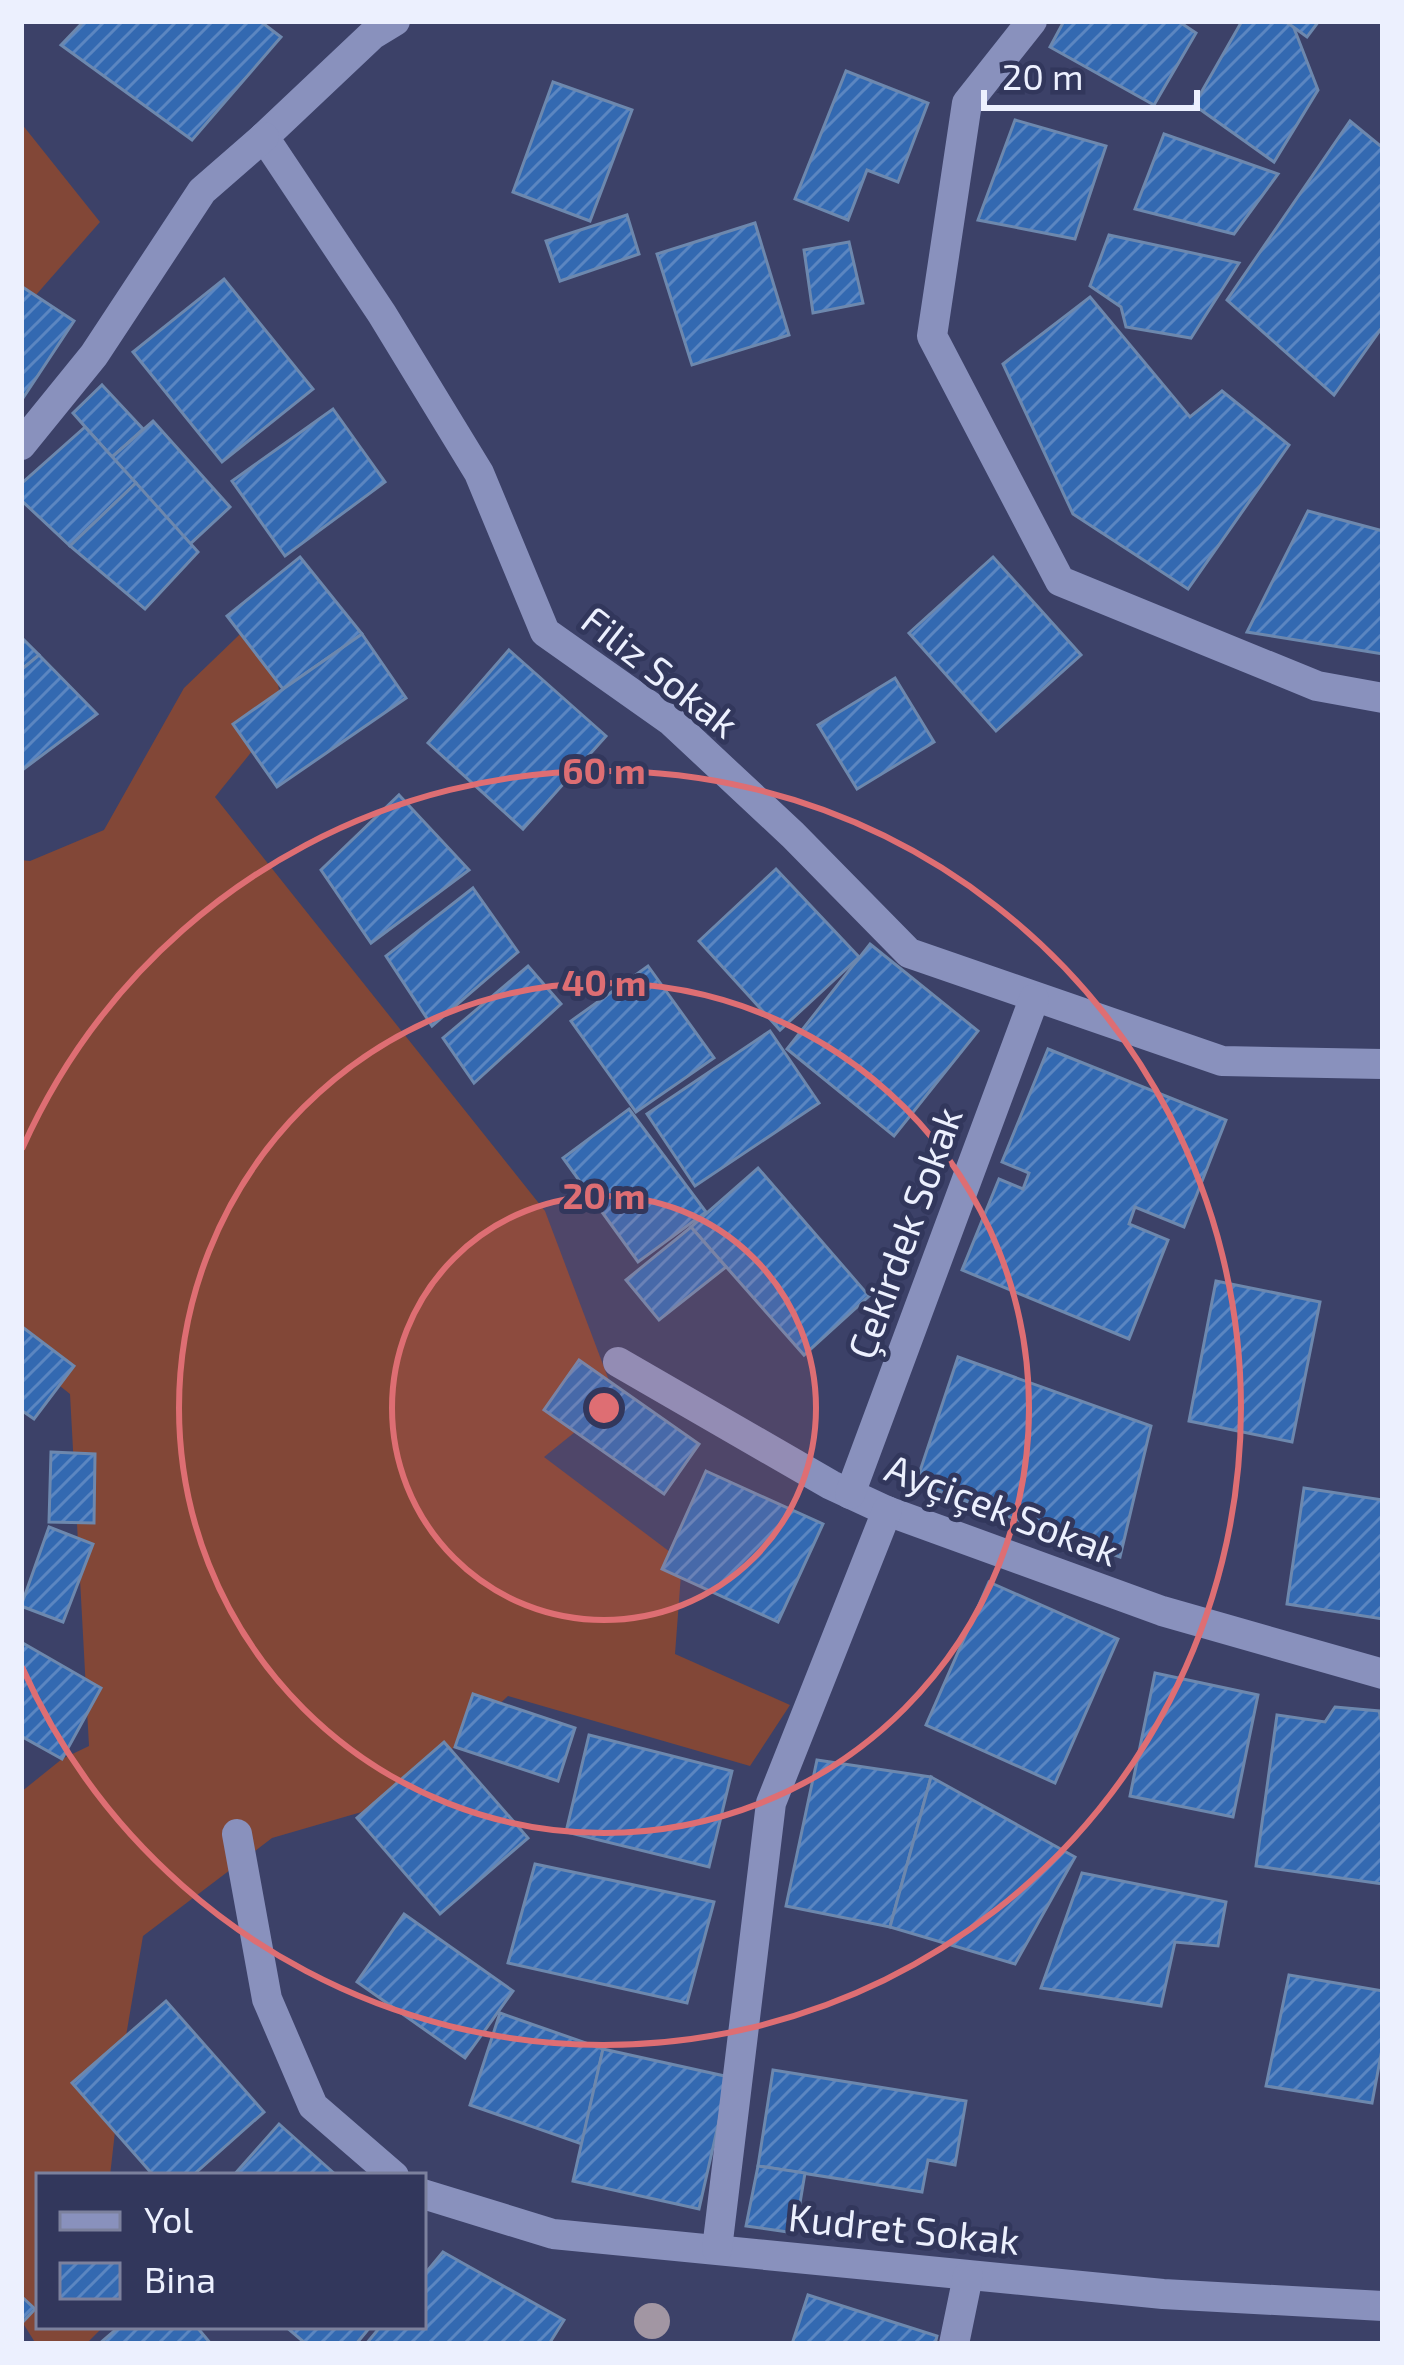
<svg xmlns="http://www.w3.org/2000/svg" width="1404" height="2365" font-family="'Exo 2',sans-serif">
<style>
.grass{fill:#824737}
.building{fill:url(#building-hatch);stroke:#6d88ae;stroke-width:3}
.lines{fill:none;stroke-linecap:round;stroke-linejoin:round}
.minor{stroke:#8991bd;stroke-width:30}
.tree{fill:#a296a3}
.ring{fill:none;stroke:#de6e73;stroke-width:6}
.labels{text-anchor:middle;stroke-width:10;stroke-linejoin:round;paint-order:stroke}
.street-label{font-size:39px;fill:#ecf0fe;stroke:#32375c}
.centre{fill:#de6e73;stroke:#32375c;stroke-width:6}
.ring-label{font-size:36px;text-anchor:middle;font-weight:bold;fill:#de6e73;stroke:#32375c;stroke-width:10;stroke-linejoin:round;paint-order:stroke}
</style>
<defs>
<pattern id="building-hatch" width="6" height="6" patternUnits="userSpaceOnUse" patternTransform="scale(3)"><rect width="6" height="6" fill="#3369b1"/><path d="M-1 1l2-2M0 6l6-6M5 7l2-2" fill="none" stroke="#5b86c1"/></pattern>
</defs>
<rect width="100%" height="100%" fill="#3c4168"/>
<g class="grass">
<polygon points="21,123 100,222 21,312"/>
<polygon points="265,610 283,713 215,797 545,1211 616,1399 544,1457 682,1561 675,1654 790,1705 750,1766 508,1696 396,1802 272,1838 143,1936 125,2042 110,2176 39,2176 39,2326 104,2326 86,2344 36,2344 21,2320 21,1792 62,1759 89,1746 70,1394 21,1355 21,860 30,861 104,830 184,688"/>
</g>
<g class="building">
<polygon points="84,21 260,21 281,37 192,140 61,45"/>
<polygon points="1064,21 1178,21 1196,33 1154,105 1050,47"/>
<polygon points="1242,21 1292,23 1318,90 1274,162 1194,105"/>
<polygon points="1285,21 1319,21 1307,37"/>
<polygon points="846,71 928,103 898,182 867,170 848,220 795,199"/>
<polygon points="553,82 632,110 590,221 513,192"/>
<polygon points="1015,120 1106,146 1075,239 978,220"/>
<polygon points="1350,121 1383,148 1383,326 1334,395 1227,300"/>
<polygon points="1164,134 1278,174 1234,234 1135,209"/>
<polygon points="627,215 639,254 560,281 546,241"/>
<polygon points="755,223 789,335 692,365 657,254"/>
<polygon points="1109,235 1239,263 1191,338 1126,327 1121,307 1090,286"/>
<polygon points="849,242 863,303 813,313 804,250"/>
<polygon points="224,279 313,389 222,462 133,352"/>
<polygon points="21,286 74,321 21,401"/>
<polygon points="1090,297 1190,417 1222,391 1289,445 1188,589 1073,514 1003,364"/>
<polygon points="102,385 143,429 112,457 73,413"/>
<polygon points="333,409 385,482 285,556 232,481"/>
<polygon points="153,421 230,507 190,544 112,457"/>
<polygon points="85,427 136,483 70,546 21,500 21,484"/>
<polygon points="136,483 198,552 145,609 70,546"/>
<polygon points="1308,511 1383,531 1383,654 1247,632"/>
<polygon points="300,557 362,634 283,689 227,616"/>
<polygon points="993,557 1081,655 996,731 909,633"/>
<polygon points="362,634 406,698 277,787 233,724"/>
<polygon points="21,637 39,655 21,670"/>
<polygon points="509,650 606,736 523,829 428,743"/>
<polygon points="39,655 97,714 21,771 21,670"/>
<polygon points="895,678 934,742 857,789 818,725"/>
<polygon points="399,795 469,870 371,943 321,870"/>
<polygon points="776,869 859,957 780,1030 699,941"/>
<polygon points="473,888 518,952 432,1026 386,956"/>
<polygon points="870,944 978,1031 894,1136 787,1049"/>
<polygon points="528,966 561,1004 474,1083 443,1038"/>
<polygon points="648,966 714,1058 636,1112 571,1021"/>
<polygon points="770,1031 819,1103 695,1186 647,1114"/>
<polygon points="1048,1049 1226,1120 1184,1227 1135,1207 1129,1224 1168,1240 1129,1339 962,1270 999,1179 1023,1189 1029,1173 1002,1162"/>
<polygon points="629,1109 706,1212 638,1262 563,1158"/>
<polygon points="758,1168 869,1296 804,1355 691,1227"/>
<polygon points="691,1227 726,1267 659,1320 626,1280"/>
<polygon points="1216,1281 1320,1302 1292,1442 1189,1421"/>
<polygon points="21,1326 74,1366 34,1419 21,1410"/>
<polygon points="958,1357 1151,1426 1120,1557 916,1483"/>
<polygon points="579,1360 699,1444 664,1494 544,1410"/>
<polygon points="51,1452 95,1454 94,1523 49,1522"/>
<polygon points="706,1471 823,1524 778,1622 662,1569"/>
<polygon points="1304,1488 1383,1500 1383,1619 1287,1604"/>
<polygon points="49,1527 93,1544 63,1622 21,1606"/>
<polygon points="989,1582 1118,1639 1055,1783 926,1725"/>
<polygon points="21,1642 101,1688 62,1759 21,1736"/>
<polygon points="1155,1673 1258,1695 1233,1817 1130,1796"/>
<polygon points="473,1694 575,1728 558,1781 455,1747"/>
<polygon points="1335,1707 1379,1711 1383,1728 1383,1884 1256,1866 1277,1715 1325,1722"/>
<polygon points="589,1735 732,1771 709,1867 566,1832"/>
<polygon points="444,1742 528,1838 440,1914 357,1818"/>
<polygon points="817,1760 931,1777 890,1927 786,1906"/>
<polygon points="931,1777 1075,1857 1015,1964 890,1927"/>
<polygon points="535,1864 714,1902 687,2003 508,1963"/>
<polygon points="1082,1873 1226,1902 1218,1946 1175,1942 1161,2006 1041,1988"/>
<polygon points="404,1914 513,1991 465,2058 357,1982"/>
<polygon points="1289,1975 1383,1991 1383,2044 1372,2103 1266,2086"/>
<polygon points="166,2001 264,2112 192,2176 154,2176 72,2083"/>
<polygon points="500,2013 603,2049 582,2144 470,2105"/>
<polygon points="603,2049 729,2077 699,2209 573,2181"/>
<polygon points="773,2070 966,2101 955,2165 928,2160 922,2192 758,2166"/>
<polygon points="279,2124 337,2176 233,2176"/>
<polygon points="758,2166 805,2173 795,2233 746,2226"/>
<polygon points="443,2252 564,2320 549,2344 366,2344 381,2326 423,2326 423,2276"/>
<polygon points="808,2295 937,2336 935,2344 792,2344"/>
<polygon points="21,2296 35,2309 21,2324"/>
<polygon points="120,2326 196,2326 211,2344 99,2344"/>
<polygon points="285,2326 371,2326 356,2344 306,2344"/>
</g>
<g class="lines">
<g class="minor">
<polyline points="395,21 372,35 264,137 382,314 479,473 545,632 671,721 793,835 909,953 1222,1061 1383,1064"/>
<polyline points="1032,21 967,103 932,336 1060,581 1317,686 1383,698"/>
<polyline points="21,445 94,355 202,191 264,137"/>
<polyline points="618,1362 831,1485 887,1511 1162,1611 1383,1674"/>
<polyline points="850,1494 1034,999"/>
<polyline points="237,1834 267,1999 313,2106 394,2176"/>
<polyline points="423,2194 553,2234 1163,2294 1383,2306"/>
<polyline points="717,2249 771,1803 887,1511"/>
<polyline points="954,2344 968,2276"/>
</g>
</g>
<circle class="tree" cx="652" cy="2321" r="18"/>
<circle cx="604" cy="1408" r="212" fill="#de6e73" fill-opacity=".12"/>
<g class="ring">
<circle cx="604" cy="1408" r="212"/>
<circle cx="604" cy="1408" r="425"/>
<path d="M22 1149A637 637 0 1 1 22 1667"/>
</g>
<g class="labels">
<g class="street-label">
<text transform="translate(660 672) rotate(38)" y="14">Filiz Sokak</text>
<text transform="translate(905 1233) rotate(-70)" y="14">Çekirdek Sokak</text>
<text transform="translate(1002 1510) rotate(21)" y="14">Ayçiçek Sokak</text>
<text transform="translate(904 2229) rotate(6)" y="14">Kudret Sokak</text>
</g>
</g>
<circle cx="604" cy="1408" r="18" class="centre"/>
<g class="ring-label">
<text x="604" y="784">60 m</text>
<text x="604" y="996">40 m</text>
<text x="604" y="1209">20 m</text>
</g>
<rect width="1404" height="2365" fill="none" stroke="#ecf0fe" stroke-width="48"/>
<rect x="36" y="2173" width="390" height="156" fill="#32375c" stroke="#7c819d" stroke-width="3"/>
<rect x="60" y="2212" width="60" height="18" fill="#8991bd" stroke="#7c819d" stroke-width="3"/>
<text x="144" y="2233" font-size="36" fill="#ecf0fe">Yol</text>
<rect x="60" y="2263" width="60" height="36" fill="url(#building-hatch)" stroke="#7c819d" stroke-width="3"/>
<text x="144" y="2293" font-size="36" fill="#ecf0fe">Bina</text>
<path d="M984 90v18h213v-18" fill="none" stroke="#ecf0fe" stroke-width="6"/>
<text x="1002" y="90" font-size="36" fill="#ecf0fe" stroke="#32375c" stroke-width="9" paint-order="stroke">20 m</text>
</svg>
